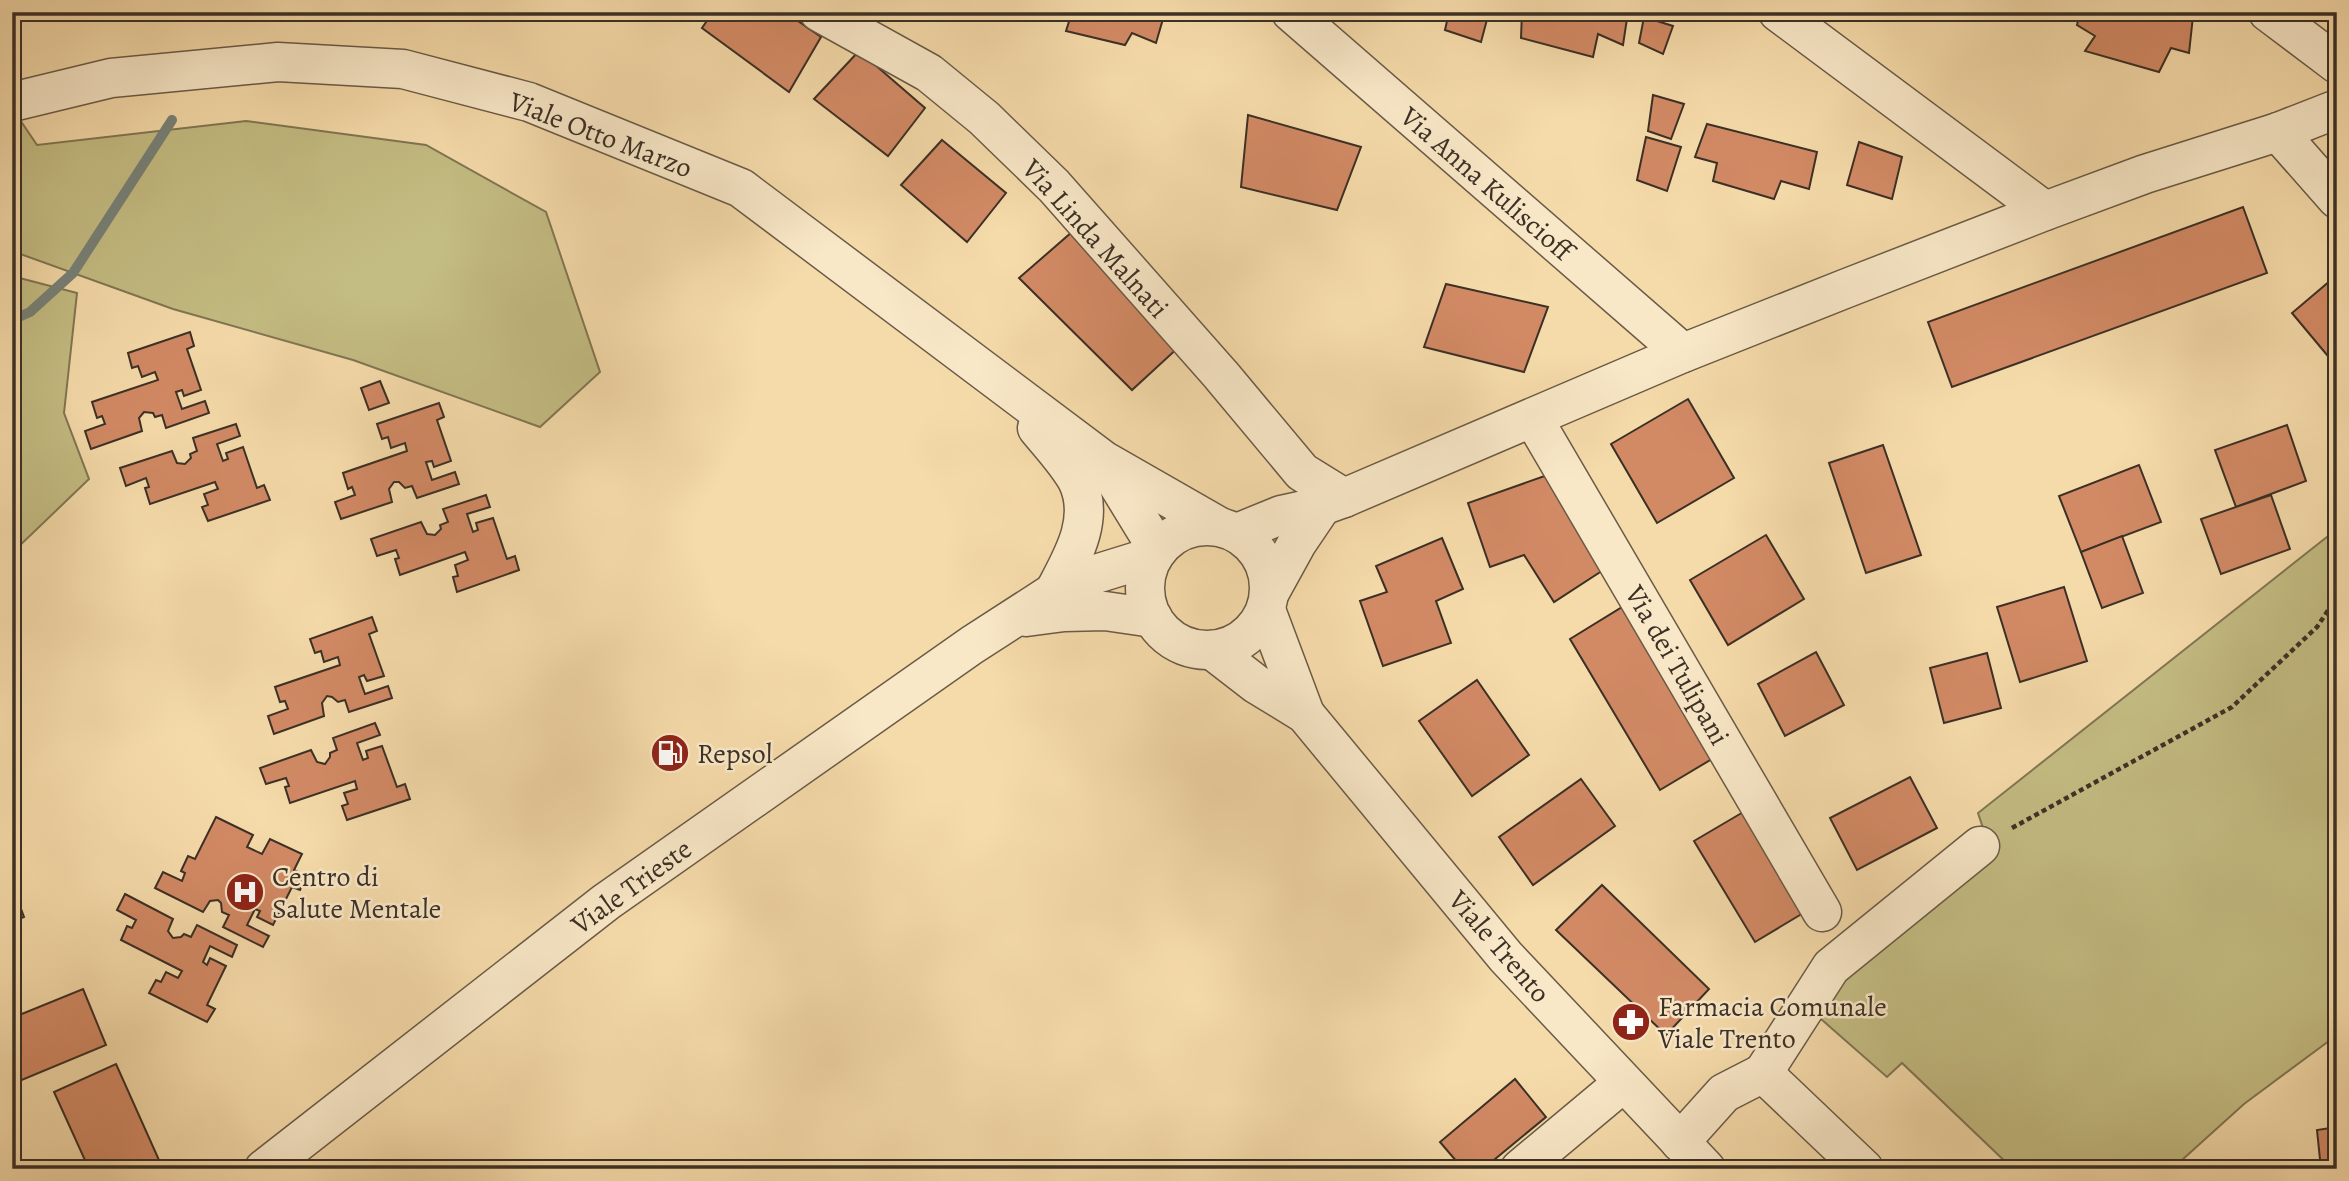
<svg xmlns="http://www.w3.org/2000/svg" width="2349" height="1181" font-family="Alegreya,serif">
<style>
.green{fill:#c4bd83;stroke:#807654;stroke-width:2}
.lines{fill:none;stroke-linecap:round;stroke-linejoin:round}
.stream{stroke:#778279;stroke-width:10}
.building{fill:#d28a65;stroke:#3b3026;stroke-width:2}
.minor-casing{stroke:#6a5b47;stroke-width:41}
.path{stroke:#3b3026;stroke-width:4.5;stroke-dasharray:5 3.5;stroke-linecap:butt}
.minor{stroke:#f9e8c8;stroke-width:38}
.labels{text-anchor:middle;stroke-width:5;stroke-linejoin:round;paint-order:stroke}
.street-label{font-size:28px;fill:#3b3026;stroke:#f9e8c8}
.poi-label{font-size:28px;fill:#3b3026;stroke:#f9e8c8;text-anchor:start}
</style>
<rect width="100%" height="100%" fill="#f6dbaa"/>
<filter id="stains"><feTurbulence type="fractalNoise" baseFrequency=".00286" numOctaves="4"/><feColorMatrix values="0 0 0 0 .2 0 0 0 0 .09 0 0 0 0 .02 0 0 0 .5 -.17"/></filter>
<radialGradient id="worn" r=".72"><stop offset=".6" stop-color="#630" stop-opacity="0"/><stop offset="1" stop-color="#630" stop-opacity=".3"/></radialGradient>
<g class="green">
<polygon points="12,108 37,145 246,121 426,145 546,212 600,372 540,427 353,360 173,309 12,251"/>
<polygon points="12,276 77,293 64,413 89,479 12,553"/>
<polygon points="2337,529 2337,1035 2244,1104 2172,1169 2013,1169 1902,1063 1887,1077 1813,1012 1843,979 1993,858 1978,813"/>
</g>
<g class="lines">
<polyline class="stream" points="12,320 30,312 73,273 172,120"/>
</g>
<g class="building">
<polygon points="713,12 785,12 821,37 789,92 702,28"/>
<polygon points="1072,12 1165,12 1156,43 1132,33 1125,45 1066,31"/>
<polygon points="1449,12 1489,12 1481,42 1445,30"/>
<polygon points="1522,12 1628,12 1623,45 1598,34 1593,57 1521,38"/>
<polygon points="2080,12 2179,12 2193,16 2189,53 2171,48 2159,72 2085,51 2095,36 2077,25"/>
<polygon points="1644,17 1673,26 1663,54 1639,43"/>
<polygon points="859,51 925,108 888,156 814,99"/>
<polygon points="1653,95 1684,104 1671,139 1648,131"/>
<polygon points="1248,115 1361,147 1337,210 1241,187"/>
<polygon points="1707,124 1817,152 1809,189 1781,181 1774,199 1713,181 1717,163 1695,157"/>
<polygon points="1646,137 1681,147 1667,191 1637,180"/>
<polygon points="942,140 1006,193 967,242 901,185"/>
<polygon points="1859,142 1902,157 1892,199 1847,185"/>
<polygon points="2243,207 2267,273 1952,387 1928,322"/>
<polygon points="1072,232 1181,345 1132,390 1019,278"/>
<polygon points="2337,275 2337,367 2292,313"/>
<polygon points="1446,284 1548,307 1524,372 1424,347"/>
<polygon points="190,332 194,346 187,349 201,390 184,396 182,390 176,392 182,409 205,401 209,413 166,428 162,415 155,417 153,413 144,412 139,418 142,431 91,449 85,431 105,424 102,416 97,418 92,402 158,380 155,372 142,377 138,366 132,368 128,353"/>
<polygon points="380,381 389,403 369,410 361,388"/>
<polygon points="1688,399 1734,478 1657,523 1611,444"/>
<polygon points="439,403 444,417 437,420 451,461 434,467 432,461 426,462 432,480 455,472 459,484 417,498 412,486 405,488 399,482 394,482 389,489 392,502 341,519 335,502 355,495 352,487 348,489 343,473 407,451 405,443 391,448 388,437 382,439 377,424"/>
<polygon points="236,424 240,436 217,444 223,461 228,459 226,453 243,447 257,488 264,485 270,500 208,521 202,507 208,505 204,494 218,489 215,482 150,504 145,488 149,487 146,478 126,486 120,468 172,451 177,463 185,464 191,458 190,454 197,451 193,438"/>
<polygon points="2287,425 2306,481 2236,507 2215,450"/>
<polygon points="1883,445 1921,555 1866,573 1829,463"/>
<polygon points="2139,465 2161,522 2081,552 2059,496"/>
<polygon points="1556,472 1611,565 1554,602 1524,555 1490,567 1468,503"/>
<polygon points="486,495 490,507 467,514 473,532 478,530 476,523 493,518 507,559 515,556 519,570 457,592 453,577 458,576 455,565 468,560 465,552 400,575 395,559 399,558 396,550 377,556 371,539 421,522 427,534 435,535 441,529 440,525 448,522 443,509"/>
<polygon points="2271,495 2290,549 2221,574 2201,519"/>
<polygon points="1766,535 1804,599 1728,645 1690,580"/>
<polygon points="2122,536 2143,593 2102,608 2081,552"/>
<polygon points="1442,538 1463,589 1436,601 1451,643 1383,666 1360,601 1387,592 1376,566"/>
<polygon points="2064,587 2087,661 2020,682 1997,607"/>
<polygon points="1632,601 1722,753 1660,790 1570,639"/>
<polygon points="372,617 377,631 369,634 384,676 367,681 364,675 359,677 365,694 388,686 392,698 349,712 345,700 338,702 332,697 327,696 322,703 324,716 274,734 268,716 288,709 285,701 280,702 275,687 340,665 338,657 324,662 321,651 315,653 310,639"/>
<polygon points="1816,652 1844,705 1785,736 1758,684"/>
<polygon points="1987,653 2001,708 1944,723 1930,668"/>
<polygon points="1477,680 1529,755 1472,796 1419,721"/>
<polygon points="375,723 380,735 357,743 363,760 368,758 366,751 382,746 397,787 405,784 410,799 347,820 342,806 348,804 344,793 357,789 355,781 290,803 285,787 289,786 286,778 266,784 260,768 311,750 317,762 325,764 330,757 330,753 337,750 333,738"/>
<polygon points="1910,777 1937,828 1857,870 1830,818"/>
<polygon points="1581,779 1615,826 1533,885 1499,837"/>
<polygon points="1745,811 1805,912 1755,942 1694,841"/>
<polygon points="216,817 253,835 247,847 262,854 270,839 302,854 294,870 306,876 300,890 292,887 273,925 257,917 260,911 255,909 247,925 269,936 263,947 223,927 229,915 222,912 221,903 218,900 210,901 203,912 155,888 163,872 182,881 185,873 181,871 188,856 195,859"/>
<polygon points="12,885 24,917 12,922"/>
<polygon points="1602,885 1709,989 1666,1035 1556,930"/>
<polygon points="125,894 173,919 168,931 173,938 181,937 184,934 191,937 197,925 237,945 232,957 210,946 203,962 207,965 210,958 226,966 207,1005 215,1009 207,1022 149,993 156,980 161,982 166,972 178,978 182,971 121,940 127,926 132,928 136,920 117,910"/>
<polygon points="83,989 106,1045 12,1084 12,1018"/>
<polygon points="116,1064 163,1169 89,1169 54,1092"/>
<polygon points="1515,1079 1546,1117 1483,1169 1463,1169 1440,1142"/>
<polygon points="2337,1127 2337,1169 2321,1169 2317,1130"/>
</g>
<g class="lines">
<g class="minor-casing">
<g id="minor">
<polyline points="819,12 929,73 984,118 1054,186 1221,375 1302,472 1344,498"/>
<polyline points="1291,12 1683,353"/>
<polyline points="1778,12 2045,211"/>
<polyline points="2268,12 2337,64"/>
<polyline points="12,102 111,78 278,62 403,69 529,102 741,188 1103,460 1220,527"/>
<polyline points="2278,132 2337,199"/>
<polyline points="1533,418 1822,912"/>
<path d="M1037 428C1050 444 1067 462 1077 480 1096 519 1072 558 1054 592"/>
<polyline points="1106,465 1158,550"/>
<circle cx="1207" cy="588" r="62"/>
<polyline points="1237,533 1281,515 1322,506 1344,498 1683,353 1847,288 2045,211 2145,174 2278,132 2337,109"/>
<polyline points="1270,592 1297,543 1322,506"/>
<polyline points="1266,610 1305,714"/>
<polyline points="1026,617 1064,612 1105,611 1153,618"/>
<polyline points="1212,650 1256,684 1305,714 1506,957 1706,1169"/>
<polyline points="1763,1073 1831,967 1980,846"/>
<polyline points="1680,1142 1724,1093 1763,1073 1864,1169"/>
<polyline points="264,1169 606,902 972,645 1054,592 1099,573 1154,556"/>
<polyline points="1520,1169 1623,1083"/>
</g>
</g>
<polyline class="path" points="2012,828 2232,707 2317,627 2337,597"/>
<use href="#minor" class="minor"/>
</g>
<defs>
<g id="fuel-disc" transform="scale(2.0125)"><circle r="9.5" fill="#8f2418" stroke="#f9e8c8"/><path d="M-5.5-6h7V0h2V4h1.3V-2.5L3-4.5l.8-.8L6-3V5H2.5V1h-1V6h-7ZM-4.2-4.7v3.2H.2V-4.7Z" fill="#fff"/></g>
<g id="hospital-disc" transform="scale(2.0125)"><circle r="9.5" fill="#8f2418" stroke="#f9e8c8"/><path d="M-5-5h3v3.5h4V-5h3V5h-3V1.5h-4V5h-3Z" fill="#fff"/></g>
<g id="pharmacy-disc" transform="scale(2.0125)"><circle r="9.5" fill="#8f2418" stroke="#f9e8c8"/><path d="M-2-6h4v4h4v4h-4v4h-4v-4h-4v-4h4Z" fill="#fff"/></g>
</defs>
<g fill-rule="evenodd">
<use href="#fuel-disc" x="670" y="753"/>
<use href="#hospital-disc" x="245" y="892"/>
<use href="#pharmacy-disc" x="1631" y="1022"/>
</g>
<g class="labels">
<g class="street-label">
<text transform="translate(601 134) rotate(21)" y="10">Viale Otto Marzo</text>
<text transform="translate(1487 183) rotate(41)" y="10">Via Anna Kuliscioff</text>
<text transform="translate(1096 238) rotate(48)" y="10">Via Linda Malnati</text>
<text transform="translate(1678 665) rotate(60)" y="10">Via dei Tulipani</text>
<text transform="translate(631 886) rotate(-36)" y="10">Viale Trieste</text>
<text transform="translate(1500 946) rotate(49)" y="10">Viale Trento</text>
</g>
<g class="poi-label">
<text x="697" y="763">Repsol</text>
<text x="272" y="886">Centro di<tspan x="272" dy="32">Salute Mentale</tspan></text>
<text x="1658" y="1016">Farmacia Comunale<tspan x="1658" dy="32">Viale Trento</tspan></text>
</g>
</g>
<rect width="2349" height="1181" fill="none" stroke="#f6dbaa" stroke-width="42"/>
<rect x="14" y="14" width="2321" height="1153" fill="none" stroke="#3b3026" stroke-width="3.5"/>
<rect x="21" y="21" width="2307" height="1139" fill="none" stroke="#3b3026" stroke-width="2"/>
<rect width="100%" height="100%" filter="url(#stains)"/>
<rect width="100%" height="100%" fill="url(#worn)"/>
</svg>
